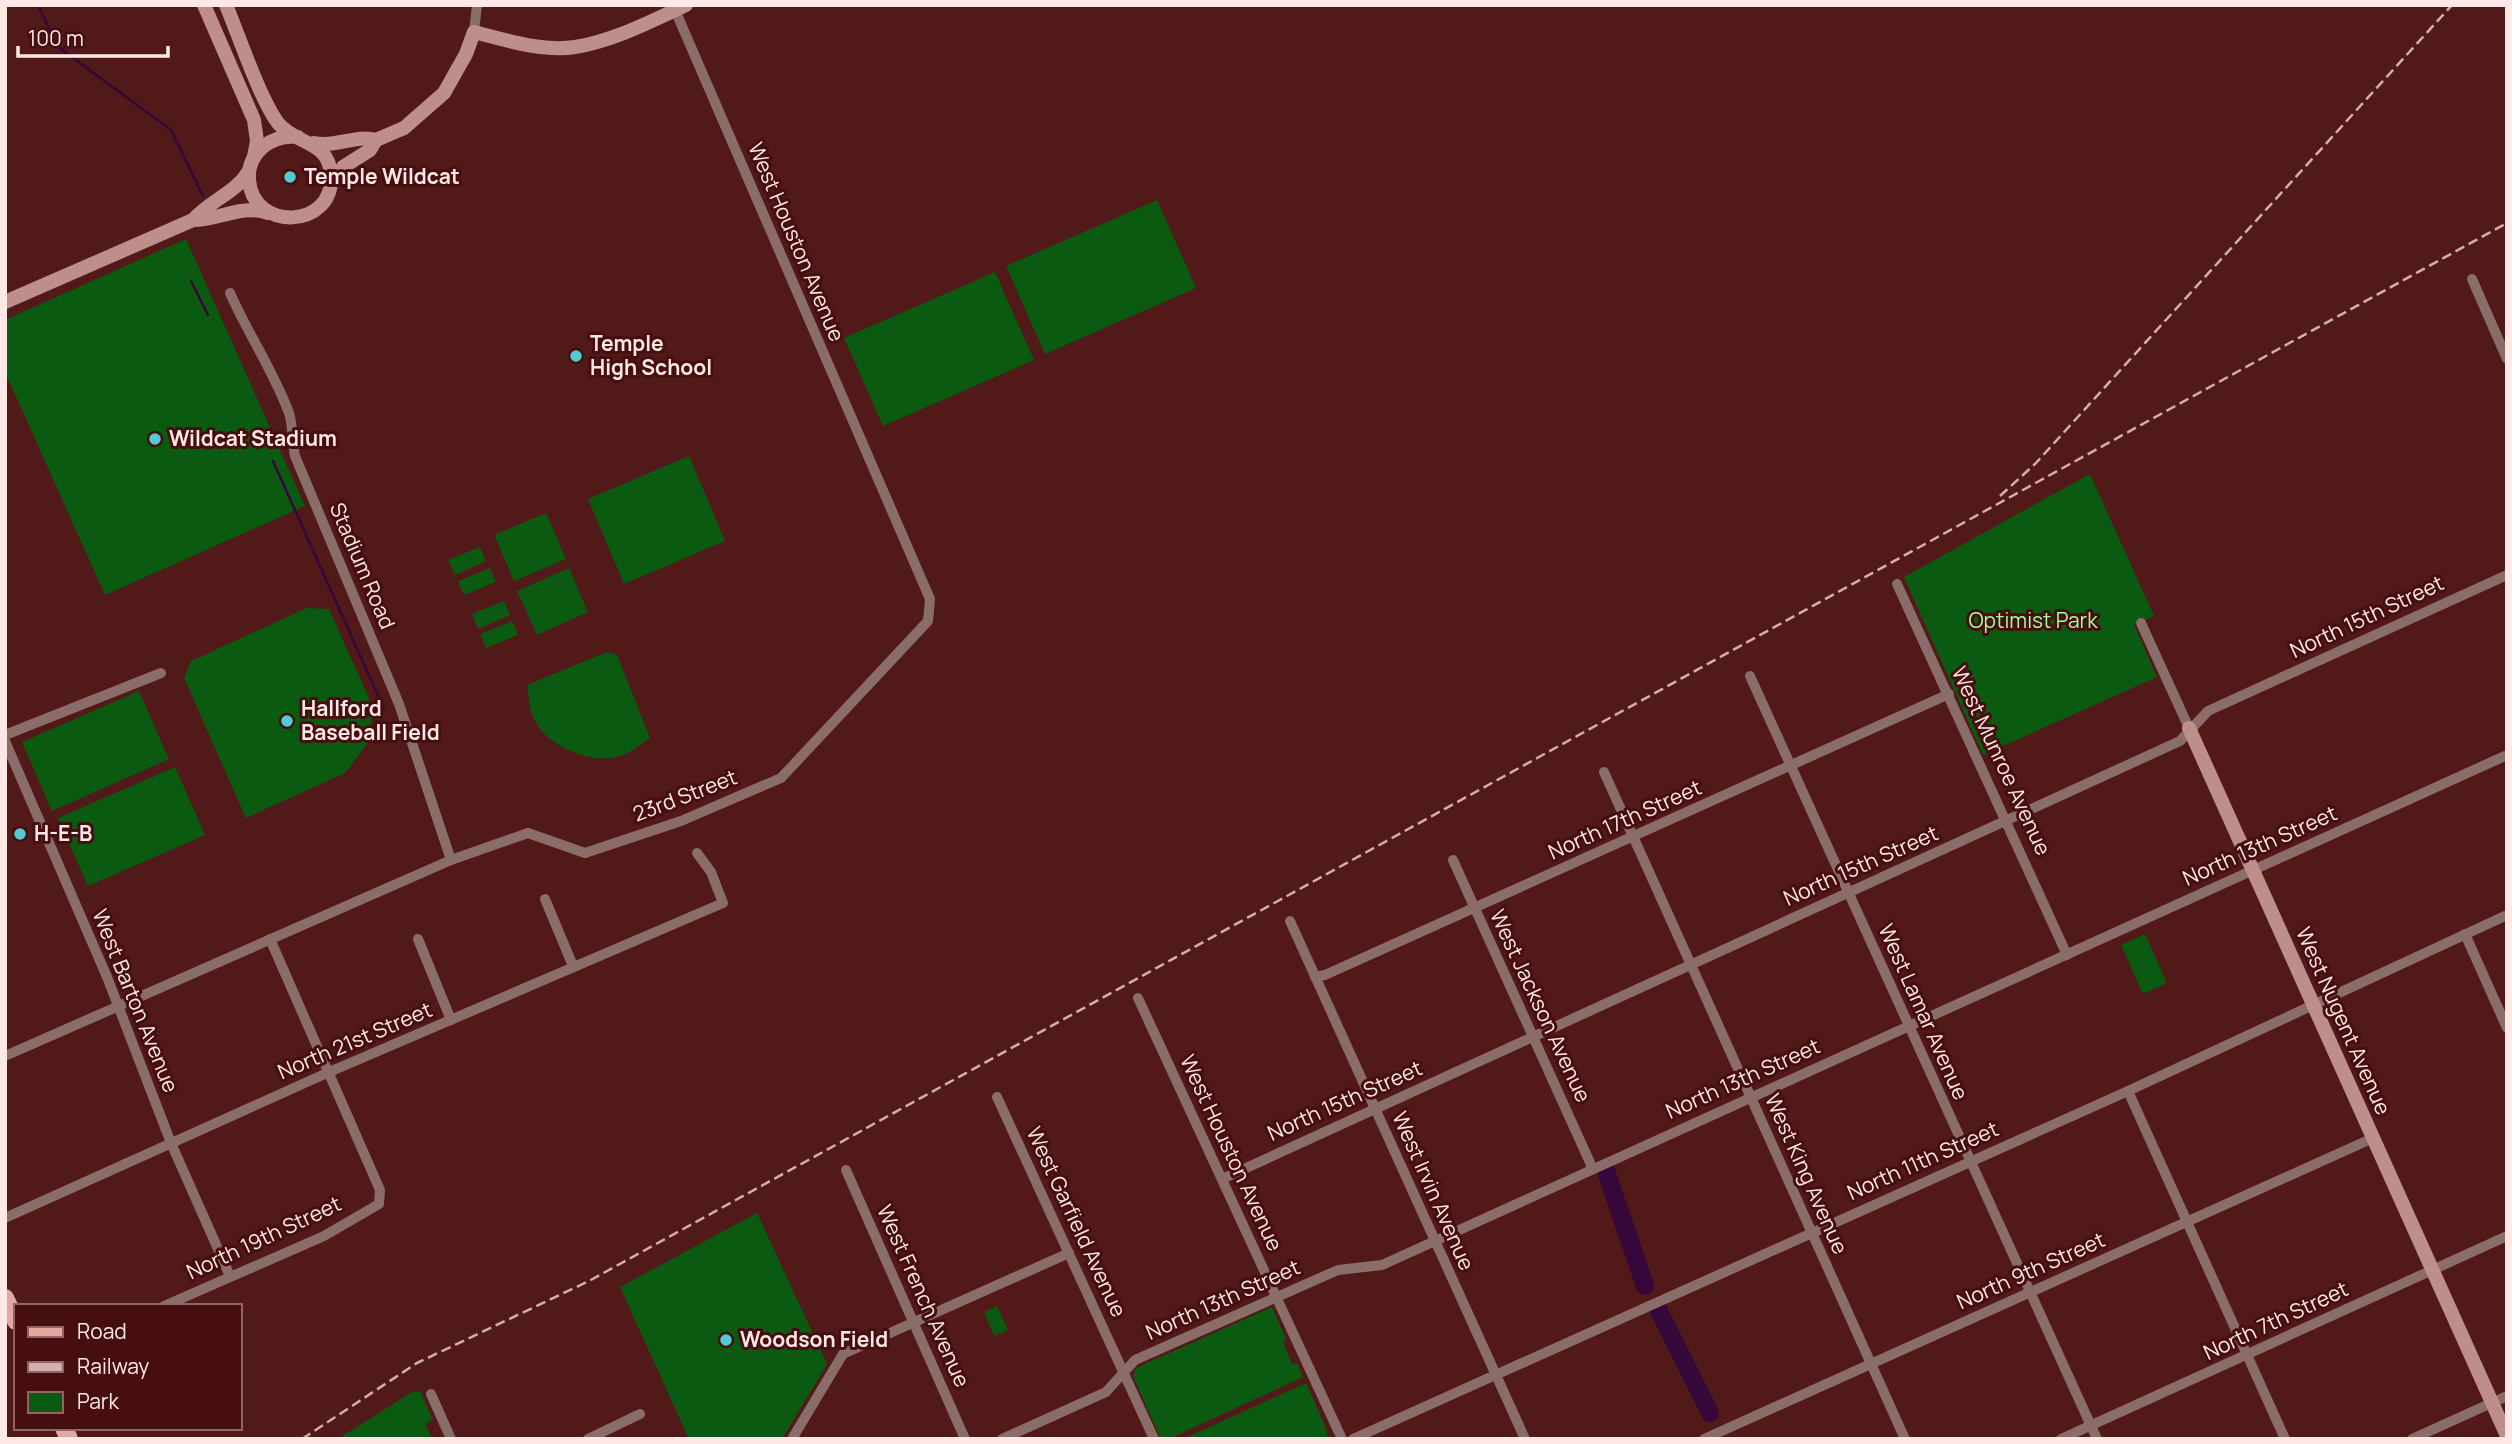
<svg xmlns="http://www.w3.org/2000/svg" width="2512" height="1444" font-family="Manrope,sans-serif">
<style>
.green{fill:#0b5a12}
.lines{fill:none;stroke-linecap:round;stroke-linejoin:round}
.stream{stroke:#35073a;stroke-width:2.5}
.river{stroke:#35073a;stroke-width:18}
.street{stroke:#8a6c69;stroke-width:10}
.secondary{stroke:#bd8e8a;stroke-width:14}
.primary{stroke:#e4a8a3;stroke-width:18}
.rail{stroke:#d0afae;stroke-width:2.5;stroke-dasharray:10 5;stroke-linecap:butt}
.poi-dot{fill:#52cbd7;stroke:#460e0f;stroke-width:2.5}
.labels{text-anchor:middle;stroke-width:6;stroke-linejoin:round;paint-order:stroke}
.poi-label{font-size:21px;font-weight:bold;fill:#ffe8e6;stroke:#460e0f;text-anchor:start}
.street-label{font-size:21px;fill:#ffe8e6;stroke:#460e0f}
.park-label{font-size:21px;fill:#9ffe9d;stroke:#460e0f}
</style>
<rect width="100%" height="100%" fill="#521919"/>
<g class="green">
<polygon points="1157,200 1196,288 1045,354 1006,266"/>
<polygon points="186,239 305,506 105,595 5,372 5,320"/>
<polygon points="995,272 1034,360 883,426 844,338"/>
<polygon points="689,456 725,541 624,584 588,499"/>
<polygon points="2090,474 2154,616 2134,625 2157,677 1983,755 1904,577"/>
<polygon points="546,513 566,559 514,581 494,535"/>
<polygon points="480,547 486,561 455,575 448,560"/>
<polygon points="490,568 496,582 464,595 458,581"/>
<polygon points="569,568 588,612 537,635 517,591"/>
<polygon points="504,601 510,615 478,629 472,614"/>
<polygon points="307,608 329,609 371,703 371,739 345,773 246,818 184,678 191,661"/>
<polygon points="512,621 518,635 486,648 480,634"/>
<path d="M607 652 617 655 650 738C640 745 629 754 617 757 586 764 541 744 531 712 529 704 528 694 527 685Z"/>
<polygon points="139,691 169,759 52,811 22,742"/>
<polygon points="175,767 205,835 88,886 58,818"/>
<polygon points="2145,934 2167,983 2143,994 2121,945"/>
<polygon points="757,1213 827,1364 782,1439 689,1439 620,1287"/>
<polygon points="997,1306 1008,1330 994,1336 984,1312"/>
<polygon points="1272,1307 1286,1339 1283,1342 1292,1364 1297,1363 1303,1377 1169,1439 1161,1439 1133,1376 1136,1368"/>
<polygon points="1306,1383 1326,1428 1328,1439 1183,1439"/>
<polygon points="420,1391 433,1420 425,1424 432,1439 338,1439 412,1392"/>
</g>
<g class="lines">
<g class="stream">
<polyline points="38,5 57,46 171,130 203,196"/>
<polyline points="191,281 208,315"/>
<polyline points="273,461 384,709"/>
</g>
<g class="river">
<polyline points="1606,1171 1645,1286"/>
<polyline points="1658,1309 1710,1413"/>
</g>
<g class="street">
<polyline points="474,32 477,5"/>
<polyline points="2472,279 2507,359"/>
<path d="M230 293C248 334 273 370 289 413 293 425 292 442 295 456L399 704 451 860"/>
<polyline points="1897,584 2067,955"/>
<polyline points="2141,623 2189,728"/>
<polyline points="1750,676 2097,1439"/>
<polyline points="5,735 161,673"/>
<polyline points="5,741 107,977 171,1143 230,1276"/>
<polyline points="1604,772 1905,1439"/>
<polyline points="1453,860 1592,1167"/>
<polyline points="545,899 573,966"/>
<polyline points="1290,921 1525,1439"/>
<polyline points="2465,934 2507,1028"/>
<polyline points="418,939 451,1020"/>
<polyline points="1315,977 1325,975 1949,694"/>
<polyline points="1138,998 1342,1439"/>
<polyline points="5,1056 451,860 528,833 585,853 681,821 781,778 928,621 930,599 675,10"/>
<polyline points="2128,1091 2285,1439"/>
<polyline points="997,1097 1154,1439"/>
<polyline points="846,1170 965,1439"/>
<polyline points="1222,1179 2180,741 2208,711 2507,575"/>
<polyline points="5,1218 327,1073 723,903 711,872 697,853"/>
<polyline points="164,1306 324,1236 379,1204 380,1190 270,939"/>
<polyline points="431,1394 451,1439"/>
<polyline points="588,1439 640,1414"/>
<polyline points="792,1439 843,1354 1069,1253"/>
<polyline points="1002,1439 1106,1392 1135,1360 1338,1270 1382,1265 2507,755"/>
<polyline points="1353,1439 2128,1091 2507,915"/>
<polyline points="1704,1439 2373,1138"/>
<polyline points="2061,1439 2507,1236"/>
<polyline points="2412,1439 2507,1396"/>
</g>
<g class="secondary">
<polyline points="204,5 254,120 257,141 254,157"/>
<path d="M226 5C239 36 260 99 278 123 295 145 330 140 331 176 334 229 253 232 249 180 247 152 272 134 298 137"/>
<path d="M314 143C336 148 356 134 376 140"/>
<path d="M331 184 343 167 370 150 376 140 404 128 444 93 466 54 474 32C505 40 542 52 575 47 613 41 652 21 686 5"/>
<path d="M193 220C210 200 235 194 249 171"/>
<path d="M5 302 193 220C220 220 241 204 268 213"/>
<polyline points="2189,728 2507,1436"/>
</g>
<g class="primary">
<polyline points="5,1298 16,1321"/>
<polyline points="64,1428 69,1439"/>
</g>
<g class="rail">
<polyline points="2000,496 2036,463 2452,5"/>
<polyline points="302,1439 417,1363 589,1281 2507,223"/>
</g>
</g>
<g class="poi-dot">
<circle cx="290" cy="177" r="7"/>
<circle cx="576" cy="356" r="7"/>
<circle cx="155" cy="439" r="7"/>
<circle cx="287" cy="721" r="7"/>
<circle cx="20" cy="834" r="7"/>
<circle cx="726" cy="1340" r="7"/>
</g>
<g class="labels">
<g class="poi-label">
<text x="304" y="184">Temple Wildcat</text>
<text x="590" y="351">Temple<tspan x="590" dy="24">High School</tspan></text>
<text x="169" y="446">Wildcat Stadium</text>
<text x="301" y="716">Hallford<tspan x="301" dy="24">Baseball Field</tspan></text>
<text x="34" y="841">H-E-B</text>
<text x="740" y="1347">Woodson Field</text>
</g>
<g class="street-label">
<text transform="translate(796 242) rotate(67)" y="7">West Houston Avenue</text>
<text transform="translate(362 566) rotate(67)" y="7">Stadium Road</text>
<text transform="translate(2367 617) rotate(-25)" y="7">North 15th Street</text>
<text transform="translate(2001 761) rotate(65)" y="7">West Munroe Avenue</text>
<text transform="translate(685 796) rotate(-21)" y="7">23rd Street</text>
<text transform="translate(1625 820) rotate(-24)" y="7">North 17th Street</text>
<text transform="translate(2260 846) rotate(-24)" y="7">North 13th Street</text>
<text transform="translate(1861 866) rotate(-24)" y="7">North 15th Street</text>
<text transform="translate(135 1001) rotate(68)" y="7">West Barton Avenue</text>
<text transform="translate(1540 1006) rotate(65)" y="7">West Jackson Avenue</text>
<text transform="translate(1923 1012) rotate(66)" y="7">West Lamar Avenue</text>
<text transform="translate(2343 1021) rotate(66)" y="7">West Nugent Avenue</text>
<text transform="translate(355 1041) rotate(-23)" y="7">North 21st Street</text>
<text transform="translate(1743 1079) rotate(-24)" y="7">North 13th Street</text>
<text transform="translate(1345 1101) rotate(-24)" y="7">North 15th Street</text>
<text transform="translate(1231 1153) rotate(65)" y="7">West Houston Avenue</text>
<text transform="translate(1923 1161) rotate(-24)" y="7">North 11th Street</text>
<text transform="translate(1806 1174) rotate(66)" y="7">West King Avenue</text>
<text transform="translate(1433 1191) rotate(66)" y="7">West Irvin Avenue</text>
<text transform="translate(1076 1222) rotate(65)" y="7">West Garfield Avenue</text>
<text transform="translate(264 1238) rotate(-25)" y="7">North 19th Street</text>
<text transform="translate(2031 1271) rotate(-24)" y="7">North 9th Street</text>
<text transform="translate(923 1296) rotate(66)" y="7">West French Avenue</text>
<text transform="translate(1223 1300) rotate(-24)" y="7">North 13th Street</text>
<text transform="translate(2276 1321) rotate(-25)" y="7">North 7th Street</text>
</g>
<g class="park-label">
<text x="2033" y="628">Optimist Park</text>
</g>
</g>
<rect width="2512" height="1444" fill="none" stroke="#ffe8e6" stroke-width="14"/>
<rect x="14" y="1304" width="228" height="126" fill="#460e0f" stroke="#906565" stroke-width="2"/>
<rect x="28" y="1327" width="35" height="10" fill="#e4a8a3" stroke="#906565" stroke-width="2"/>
<text x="77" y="1339" font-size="21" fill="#ffe8e6">Road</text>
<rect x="28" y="1362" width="35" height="10" fill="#d0afae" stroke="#906565" stroke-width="2"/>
<text x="77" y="1374" font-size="21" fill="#ffe8e6">Railway</text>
<rect x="28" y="1392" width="35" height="21" fill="#0b5a12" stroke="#906565" stroke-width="2"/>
<text x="77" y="1409" font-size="21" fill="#ffe8e6">Park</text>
<path d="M18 46v10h150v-10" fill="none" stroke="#ffe8e6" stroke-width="3.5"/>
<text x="28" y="46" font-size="21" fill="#ffe8e6" stroke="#460e0f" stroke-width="5" paint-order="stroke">100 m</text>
</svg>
